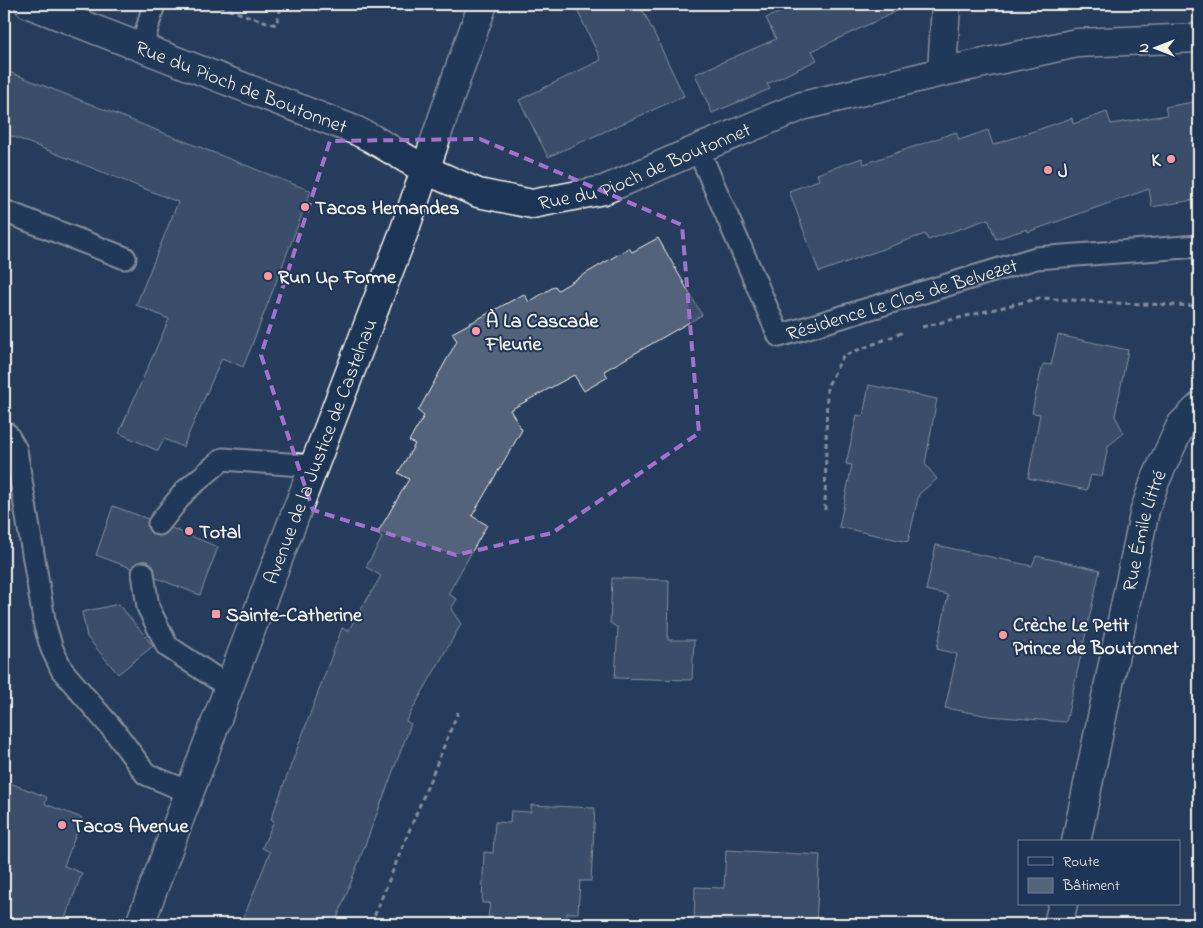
<svg xmlns="http://www.w3.org/2000/svg" width="1203" height="928" font-family="'Indie Flower',sans-serif">
<style>
.building{fill:#52647b;stroke:#f4f1e8}
.lines{fill:none;stroke-linecap:round;stroke-linejoin:round}
.lane-casing{stroke:#f4f1e8;stroke-width:25}
.street-casing{stroke:#f4f1e8;stroke-width:31}
.primary-casing{stroke:#f4f1e8;stroke-width:31}
.path{stroke:#f4f1e8;stroke-width:3;stroke-dasharray:5 4;stroke-linecap:butt}
.lane{stroke:#1d3557;stroke-width:21}
.street{stroke:#1d3557;stroke-width:28}
.primary{stroke:#1d3557;stroke-width:28}
.marked{fill:none;stroke:#a571cd;stroke-width:4;stroke-dasharray:10 6;stroke-linejoin:round}
.poi-dot{fill:#ff9aa2;stroke:#1d3557;stroke-width:2}
.labels{text-anchor:middle;stroke-width:4;stroke-linejoin:round;paint-order:stroke}
.street-label{font-size:20px;fill:#f4f1e8;stroke:#1d3557}
.poi-label{font-size:20px;font-weight:bold;fill:#f4f1e8;stroke:#1d3557;text-anchor:start}
</style>
<rect width="100%" height="100%" fill="#263d5d"/>
<filter id="ink" filterUnits="userSpaceOnUse"><feTurbulence type="fractalNoise" baseFrequency=".02" numOctaves="2"/><feDisplacementMap in="SourceGraphic" scale="10" xChannelSelector="R" yChannelSelector="G"/><feConvolveMatrix kernelMatrix="1 2 1 2 8 2 1 2 1" color-interpolation-filters="sRGB"/></filter>
<g filter="url(#ink)">
<g class="building">
<polygon points="574,4 640,4 684,96 548,157 519,100 601,60"/>
<polygon points="800,4 912,4 812,51 817,60 767,84 770,89 712,113 695,74 776,39 766,18"/>
<polygon points="4,70 311,191 250,350 243,367 222,358 183,447 164,439 158,451 119,433 169,319 136,305 178,202 4,133"/>
<polygon points="1199,101 1199,199 1152,207 1149,189 1028,232 1027,229 996,239 988,219 928,240 925,234 819,272 789,191 819,180 817,174 862,158 864,164 956,132 959,140 988,130 993,145 1072,118 1073,124 1107,112 1111,124 1167,115 1165,107"/>
<polygon points="658,238 702,315 604,371 608,377 584,391 574,375 510,410 522,430 472,516 487,525 448,594 457,599 451,609 461,624 406,721 411,724 335,924 241,924 270,852 262,848 274,821 271,819 342,628 348,631 381,576 366,567 382,538 377,534 409,479 398,473 415,444 409,441 424,416 418,411 457,341 452,333 524,294 529,302 555,286 558,290 629,248 632,252"/>
<polygon points="1058,335 1128,350 1115,416 1124,433 1108,446 1102,477 1091,475 1087,490 1028,478 1040,414 1032,413 1035,397 1043,364 1051,365"/>
<polygon points="869,385 937,399 925,464 937,479 919,494 908,542 839,527 852,465 846,464 857,415 863,416"/>
<polygon points="113,506 148,519 147,523 148,529 152,534 157,536 164,535 171,528 218,547 200,595 156,578 153,566 147,561 141,561 136,563 131,568 96,555"/>
<polygon points="936,545 1032,566 1036,556 1100,570 1066,722 989,716 945,708 957,654 937,649 948,595 926,590"/>
<polygon points="612,578 669,580 668,640 694,640 692,680 615,678 618,628 610,623"/>
<polygon points="119,604 153,646 118,674 87,637 82,612"/>
<polygon points="4,781 47,797 45,804 82,818 64,866 82,873 63,924 4,924"/>
<polygon points="531,805 595,808 591,881 580,881 578,913 567,913 567,922 488,917 490,903 482,903 484,852 493,853 495,822 510,823 511,811 531,812"/>
<polygon points="726,850 820,855 816,924 694,924 695,887 724,888"/>
</g>
<g class="lines">
<g class="lane-casing">
<g id="lane">
<polyline points="142,47 154,4"/>
<path id="s1" d="M698 149 779 336 1036 258 1199 246"/>
<polyline points="4,211 125,258"/>
<polyline points="4,432 7,434 16,450 45,626 52,649 62,670 115,732 146,774 189,792"/>
<polyline points="159,524 185,491 223,459 314,466"/>
<polyline points="143,573 148,607 167,646 229,687"/>
</g>
</g>
<g class="street-casing">
<g id="street">
<path id="s2" d="M29 4 357 131 371 138 426 170 478 193 532 204 604 190 698 149 802 106 942 72 1077 43 1199 38"/>
<polyline points="942,72 946,4"/>
<path id="s3" d="M1076 842 1145 510 1155 481 1181 425 1199 407"/>
<polyline points="1058,924 1063,904"/>
</g>
</g>
<g class="primary-casing">
<g id="primary">
<path id="s4" d="M140 924 229 687 405 229 458 73 483 4"/>
</g>
</g>
<g class="path">
<polyline points="211,4 276,25 282,4"/>
<polyline points="922,327 1040,298 1117,303 1199,306"/>
<polyline points="825,510 827,387 843,356 904,332"/>
<polyline points="371,924 458,712"/>
</g>
<use href="#lane" class="lane"/>
<use href="#street" class="street"/>
<use href="#primary" class="primary"/>
</g>
</g>
<path d="M0 0H1203V928H0ZM480 139 682 225 699 433 552 533 456 555 313 510 261 355 330 141Z" fill="#263d5d" fill-opacity=".55" fill-rule="evenodd"/>
<path class="marked" d="M480 139 682 225 699 433 552 533 456 555 313 510 261 355 330 141Z"/>
<g class="poi-dot">
<circle cx="1171" cy="159" r="5"/>
<circle cx="1048" cy="170" r="5"/>
<circle cx="305" cy="207" r="5"/>
<circle cx="268" cy="276" r="5"/>
<circle cx="476" cy="331" r="5"/>
<circle cx="189" cy="531" r="5"/>
<rect x="211" y="609" width="10" height="10" rx="2.5"/>
<circle cx="1003" cy="635" r="5"/>
<circle cx="62" cy="825" r="5"/>
</g>
<g class="labels">
<g class="street-label">
<text dy="7" stroke="none"><textPath href="#s2" startOffset="228">Rue du Pioch de Boutonnet</textPath></text>
<text dy="7" stroke="none"><textPath href="#s2" startOffset="662">Rue du Pioch de Boutonnet</textPath></text>
<text dy="7" stroke="none"><textPath href="#s1" startOffset="332">Résidence Le Clos de Belvezet</textPath></text>
<text dy="7" stroke="none"><textPath href="#s4" startOffset="506">Avenue de la Justice de Castelnau</textPath></text>
<text dy="7" stroke="none"><textPath href="#s3" startOffset="319">Rue Émile Littré</textPath></text>
</g>
<g class="poi-label">
<text x="1161" y="166" text-anchor="end">K</text>
<text x="1058" y="177">J</text>
<text x="315" y="214">Tacos Hernandes</text>
<text x="278" y="283">Run Up Forme</text>
<text x="486" y="327">À La Cascade<tspan x="486" dy="23">Fleurie</tspan></text>
<text x="199" y="538">Total</text>
<text x="226" y="621">Sainte-Catherine</text>
<text x="1013" y="631">Crèche Le Petit<tspan x="1013" dy="23">Prince de Boutonnet</tspan></text>
<text x="72" y="832">Tacos Avenue</text>
</g>
</g>
<rect width="1203" height="928" fill="none" stroke="#1d3557" stroke-width="20"/>
<rect x="10" y="10" width="1183" height="908" fill="none" stroke="#f4f1e8" stroke-width="2" filter="url(#ink)"/>
<rect x="1018" y="840" width="162" height="65" fill="#1d3557" stroke="#738091"/>
<rect x="1028" y="857" width="25" height="8" fill="#1d3557" stroke="#738091"/>
<text x="1063" y="866" font-size="15" fill="#f4f1e8">Route</text>
<rect x="1028" y="878" width="25" height="15" fill="#52647b" stroke="#738091"/>
<text x="1063" y="890" font-size="15" fill="#f4f1e8">Bâtiment</text>
<g transform="translate(1156 48) rotate(270)" stroke="#1d3557" stroke-width="4" paint-order="stroke">
<path d="M0-4L9 19L0 12L-9 19Z" fill="#f4f1e8"/>
<text y="-8" font-size="14" font-weight="bold" text-anchor="middle" fill="#f4f1e8">N</text>
</g>
</svg>
